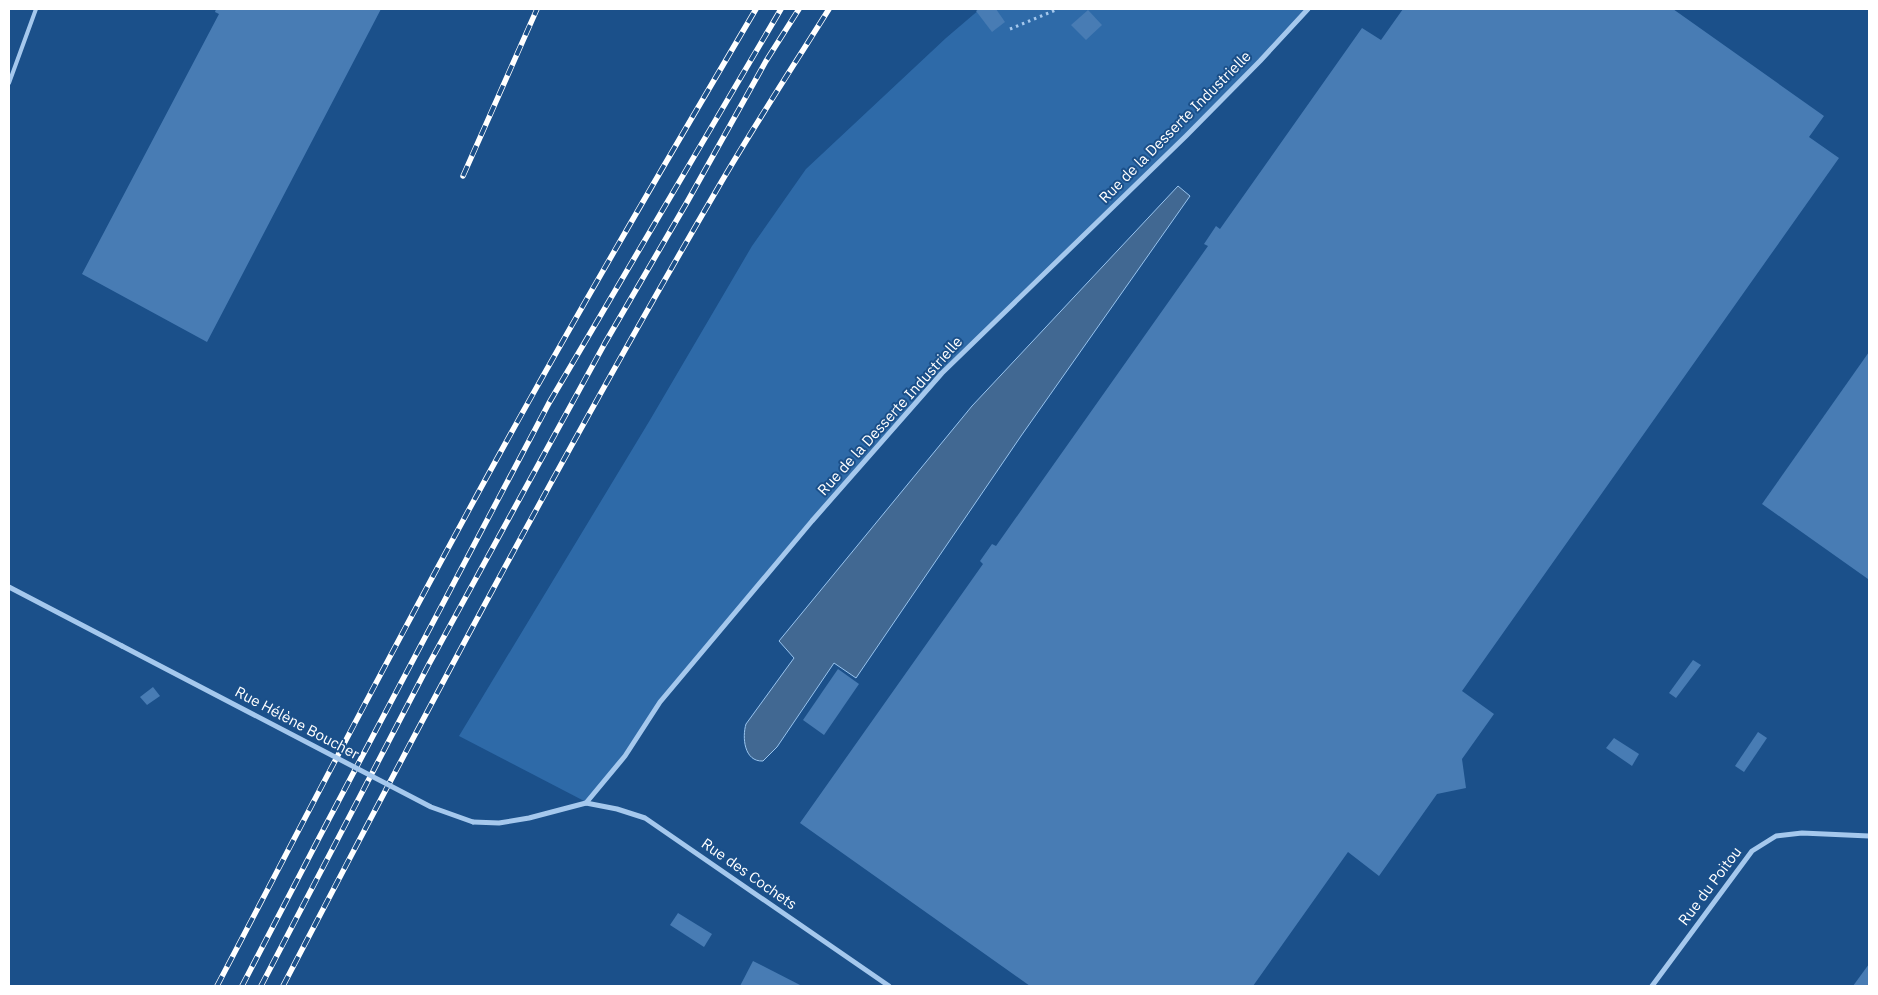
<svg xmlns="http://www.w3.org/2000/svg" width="1878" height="995" font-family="'IBM Plex Sans',sans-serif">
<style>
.green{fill:#2e6aa8}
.water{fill:#416892;stroke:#98c4ef}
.building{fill:#487cb4}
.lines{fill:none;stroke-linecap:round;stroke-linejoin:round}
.path{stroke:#a5c8ed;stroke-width:3;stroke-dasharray:2.5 4;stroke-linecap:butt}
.lane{stroke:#a5c8ed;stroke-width:4}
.street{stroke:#a5c8ed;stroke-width:5}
.rail-casing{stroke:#fff;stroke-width:5.5}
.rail{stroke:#1b508a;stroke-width:4;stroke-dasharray:11;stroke-linecap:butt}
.street-bridge{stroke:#a5c8ed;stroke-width:5}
.labels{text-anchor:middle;stroke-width:4;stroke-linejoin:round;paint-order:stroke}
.street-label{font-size:15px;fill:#fff;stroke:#1b508a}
</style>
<rect width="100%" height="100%" fill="#1b508a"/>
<polygon class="green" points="980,9 1311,9 1261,63 943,375 813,523 662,703 588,803 459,736 650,420 752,246 806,169 946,38"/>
<path class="water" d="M1178 186 1190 196 1021 436 856 678 834 663 777 747 763 761C744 762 742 737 746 724L794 658 779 641 972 406Z"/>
<g class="building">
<polygon points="216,9 381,9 207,342 82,274 219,14 215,12"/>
<polygon points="979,9 996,9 1005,22 992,32 976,11"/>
<polygon points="1403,9 1673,9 1824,116 1809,137 1839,158 1462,691 1494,714 1462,759 1466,788 1437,794 1379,876 1348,852 1253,986 1030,986 800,823 983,564 980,561 992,544 996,546 1208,246 1204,244 1216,226 1220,229 1362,28 1381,40"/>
<polygon points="1088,10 1102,25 1086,40 1071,25"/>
<polygon points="1869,352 1869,578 1868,579 1762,504"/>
<polygon points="1693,660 1701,665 1676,698 1669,693"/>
<polygon points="838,669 859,684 824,735 803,720"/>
<polygon points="153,687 160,696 147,705 140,697"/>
<polygon points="1758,732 1767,738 1744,772 1735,766"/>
<polygon points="1614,738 1639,754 1632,766 1606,748"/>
<polygon points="678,913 712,934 704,947 670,925"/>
<polygon points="753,961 802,986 740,986"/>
<polygon points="1869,964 1869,986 1853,986"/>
</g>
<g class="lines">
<polyline class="path" points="1010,29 1058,9"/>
<polyline class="lane" points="9,83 36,9"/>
<g class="street">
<polyline points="9,587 122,646"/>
<polyline points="586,803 625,756 660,702 812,521 942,373 1186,136 1260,61 1308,9"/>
<polyline points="473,822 499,823 529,818 586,803 617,809 645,818 889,986"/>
<polyline points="1652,986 1752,851 1776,836 1802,833 1869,836"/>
</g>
<g class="rail-casing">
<g id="rail">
<polyline points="463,176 537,9"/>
<path d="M217 986C321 788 424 588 534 392 606 264 681 136 756 9"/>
<polyline points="242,986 320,836 549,403 781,9"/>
<polyline points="261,986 429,664 605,343 686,204 766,61 799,9"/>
<path d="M283 986C423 717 566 448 719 186 754 126 792 68 829 9"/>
</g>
</g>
<use href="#rail" class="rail"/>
<polyline class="street-bridge" points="122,646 431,807 473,822"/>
</g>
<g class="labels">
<g class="street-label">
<text transform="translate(1175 127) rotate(-45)" y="5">Rue de la Desserte Industrielle</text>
<text transform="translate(890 416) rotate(-48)" y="5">Rue de la Desserte Industrielle</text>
<text transform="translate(297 723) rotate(28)" y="5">Rue Hélène Boucher</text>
<text transform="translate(749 874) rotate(35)" y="5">Rue des Cochets</text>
<text transform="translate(1710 886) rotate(-53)" y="5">Rue du Poitou</text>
</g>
</g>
<rect width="1878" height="995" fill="none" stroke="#ffffff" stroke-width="20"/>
</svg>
